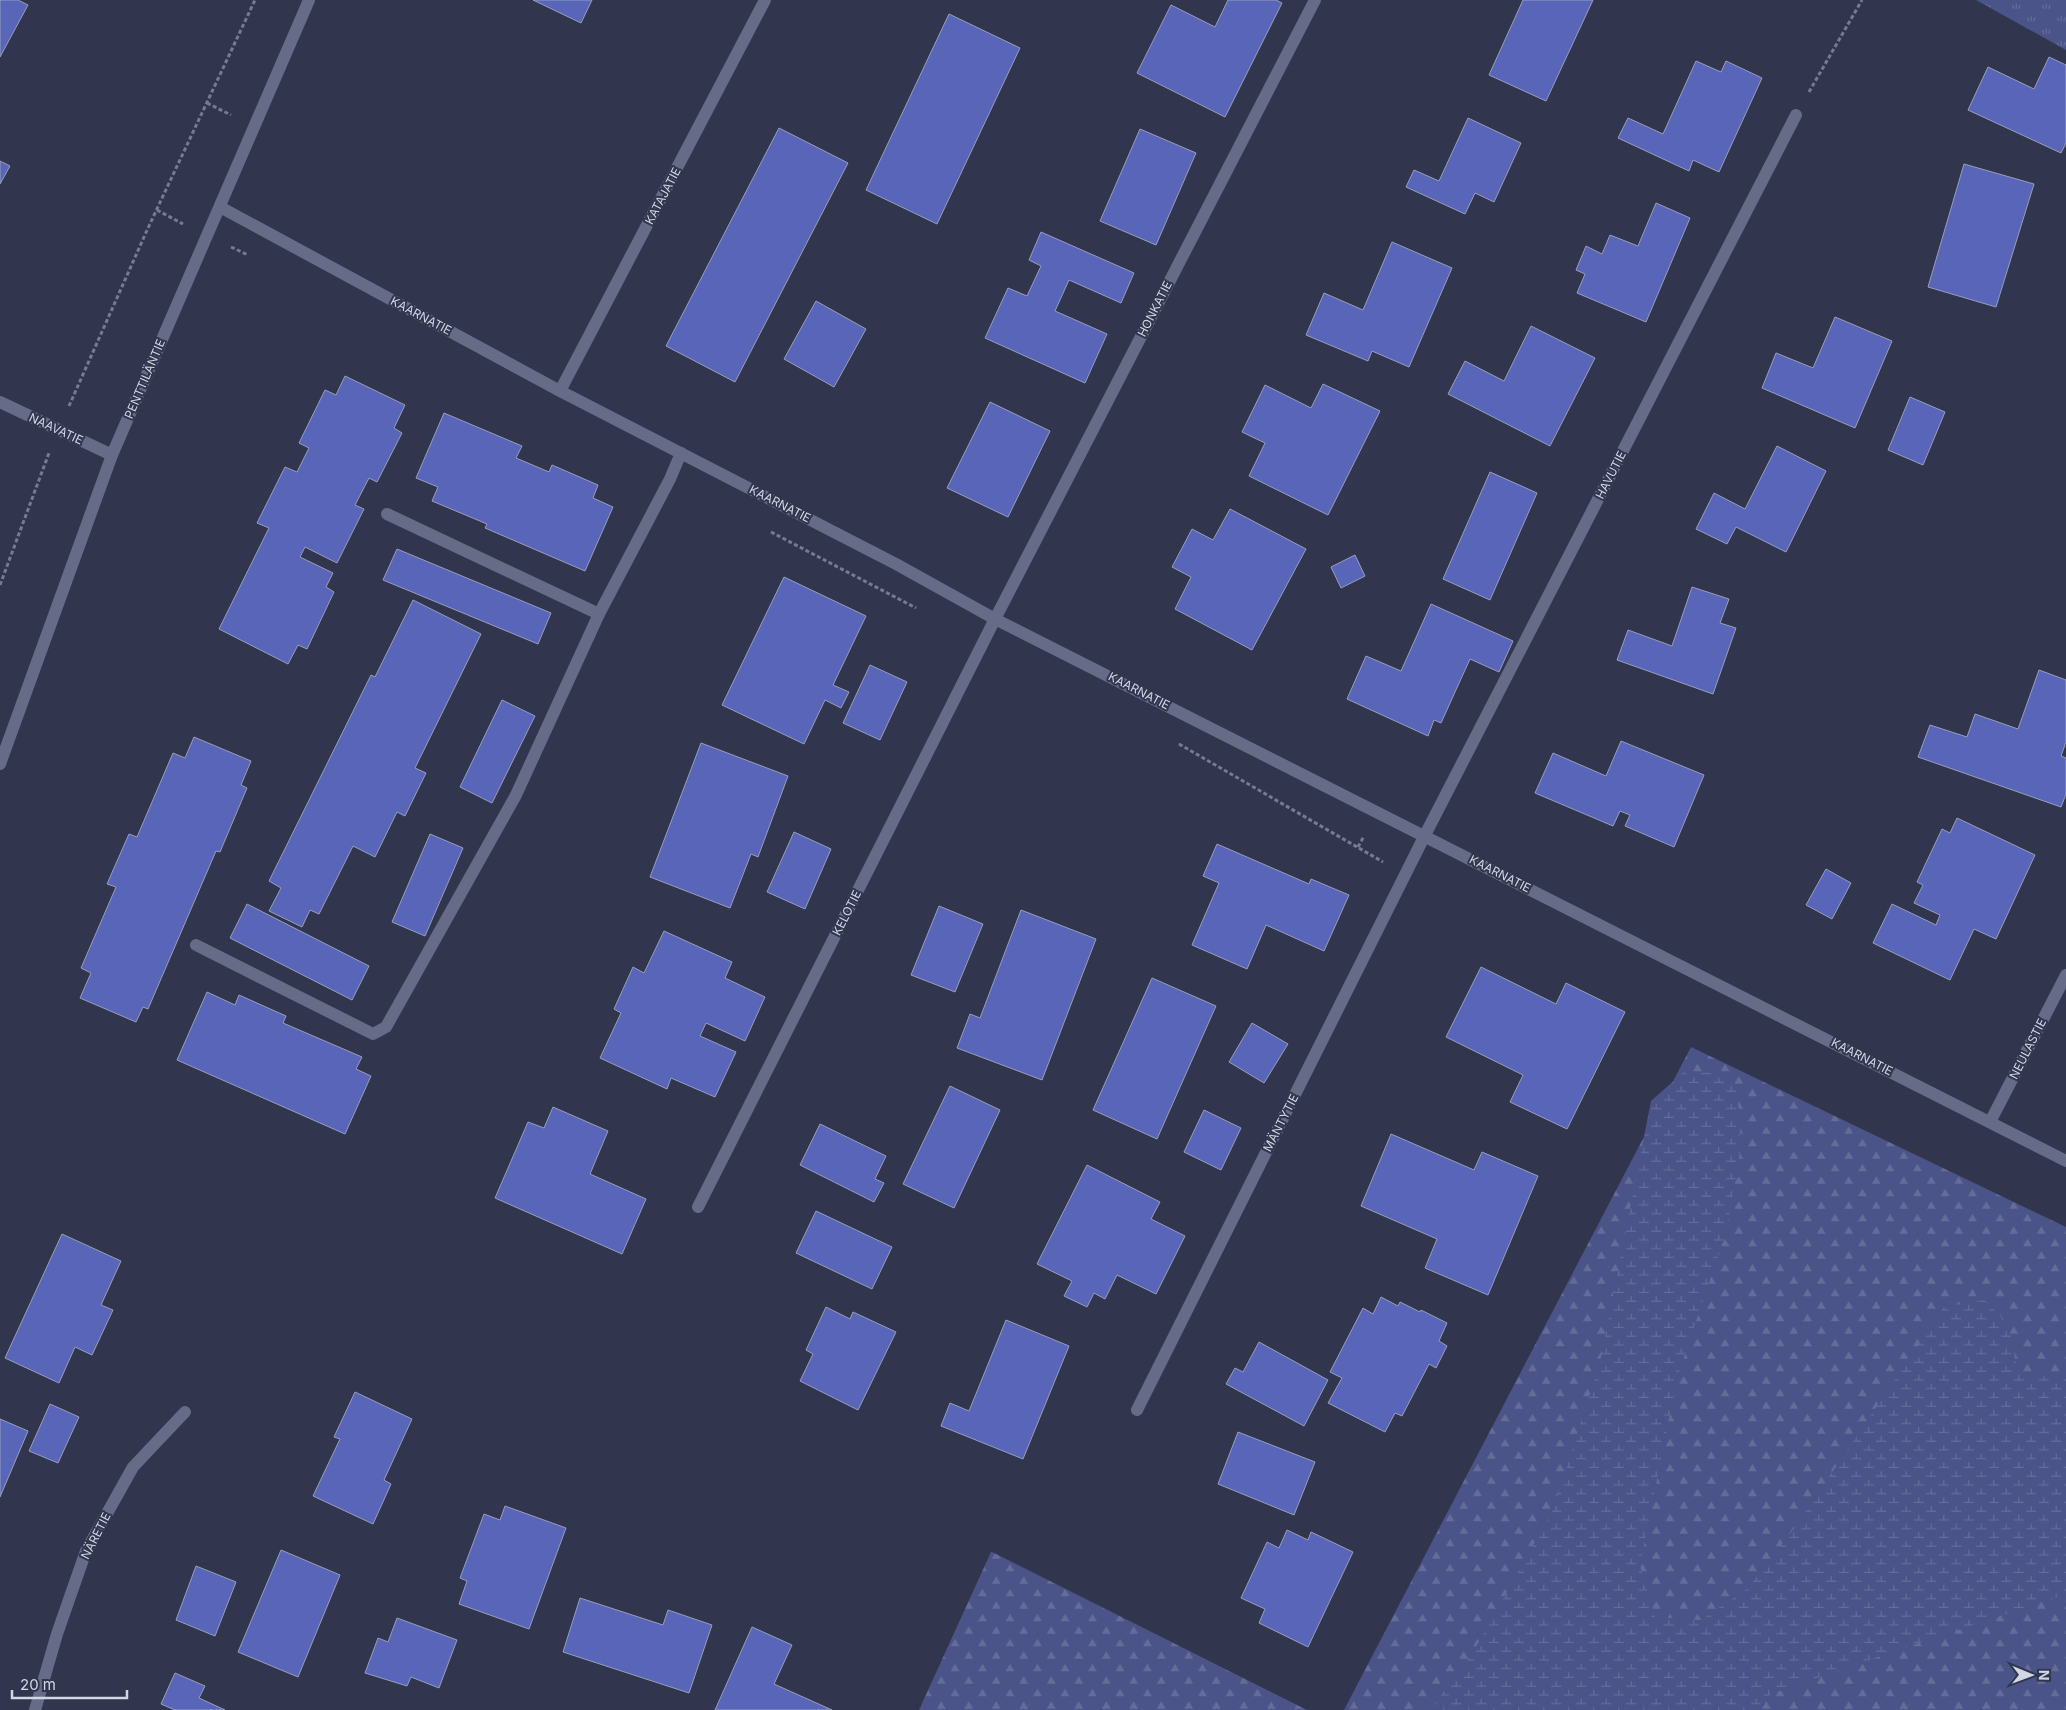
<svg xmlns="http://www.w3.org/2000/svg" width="2066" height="1710" font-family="Inter,sans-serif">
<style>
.forest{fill:url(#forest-firs)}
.wetland{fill:url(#wetland-marsh)}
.park{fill:url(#park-tufts)}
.building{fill:#5965b8;stroke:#989fbc}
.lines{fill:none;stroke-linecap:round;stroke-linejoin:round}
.path{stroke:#777b8f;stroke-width:3;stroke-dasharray:4 2.5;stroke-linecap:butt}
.street{stroke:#666c87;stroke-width:12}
.secondary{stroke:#666c87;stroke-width:12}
.labels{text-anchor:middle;stroke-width:4;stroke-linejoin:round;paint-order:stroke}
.street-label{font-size:12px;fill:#d2d6e5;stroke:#31364e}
</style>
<defs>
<pattern id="forest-firs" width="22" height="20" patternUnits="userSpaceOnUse" patternTransform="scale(1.25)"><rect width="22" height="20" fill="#4b5488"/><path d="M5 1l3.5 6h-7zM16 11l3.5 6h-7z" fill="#646c99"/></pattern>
<pattern id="wetland-marsh" width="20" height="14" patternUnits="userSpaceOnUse" patternTransform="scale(1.25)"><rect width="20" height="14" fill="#4b5488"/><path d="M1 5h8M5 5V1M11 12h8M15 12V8" fill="none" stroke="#646c99"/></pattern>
<pattern id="park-tufts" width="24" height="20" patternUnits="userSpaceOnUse" patternTransform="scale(1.25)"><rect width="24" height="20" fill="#4b5488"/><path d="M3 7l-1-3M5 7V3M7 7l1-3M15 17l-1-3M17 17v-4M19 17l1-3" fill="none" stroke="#646c99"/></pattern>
</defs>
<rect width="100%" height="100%" fill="#31364e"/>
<g class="forest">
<polygon points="1691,1047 2066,1227 2066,1710 1344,1710"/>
<polygon points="991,1552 992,1552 1307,1710 919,1710"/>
</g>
<polygon class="wetland" points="1685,1071 1713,1073 1737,1087 1741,1145 1727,1229 1677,1378 1640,1566 1655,1617 1701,1620 1748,1588 1796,1526 1944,1307 1984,1300 2008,1323 2018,1374 2056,1377 2066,1374 2066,1594 1898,1650 1771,1694 1753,1710 1430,1710 1472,1654 1553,1510 1600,1362 1651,1101"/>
<polygon class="park" points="1976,0 2066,0 2066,50"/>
<g class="building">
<polygon points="0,0 18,0 28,5 0,57"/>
<polygon points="533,0 592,0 581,23"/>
<polygon points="1228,0 1276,0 1282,3 1225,117 1137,73 1171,5 1215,27"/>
<polygon points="1523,0 1593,0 1546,101 1489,75"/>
<polygon points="949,14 1020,48 937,224 866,190"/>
<polygon points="2049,57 2066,65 2066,143 2061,153 1968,110 1988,67 2034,89"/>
<polygon points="1696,61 1721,72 1726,61 1762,78 1719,172 1693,160 1689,171 1618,138 1628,118 1663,134"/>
<polygon points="1468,118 1521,143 1494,202 1475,193 1465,214 1406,187 1414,170 1439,181"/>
<polygon points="779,128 848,163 735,382 666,346"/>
<polygon points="1140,129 1196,153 1156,245 1100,221"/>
<polygon points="0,161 10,166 0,184"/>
<polygon points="1964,164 2034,184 1996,307 1928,287"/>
<polygon points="1656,203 1690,218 1646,322 1577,293 1585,274 1576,270 1586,246 1602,254 1610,235 1638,246"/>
<polygon points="1041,232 1134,273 1121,303 1069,280 1055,311 1107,334 1085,383 985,338 1008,288 1027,296 1041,266 1029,260"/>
<polygon points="1392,242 1452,268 1409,367 1372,351 1368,361 1306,335 1324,293 1363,310"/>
<polygon points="816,301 866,329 834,387 784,359"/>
<polygon points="1835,317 1892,341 1855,428 1762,388 1776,353 1813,368"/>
<polygon points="1531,326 1595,358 1550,446 1448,394 1465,361 1504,381"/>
<polygon points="345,376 405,405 394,428 402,433 377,482 369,478 355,505 364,509 337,563 305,547 300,557 333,573 326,587 334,592 307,649 298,645 288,664 219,629 269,528 257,523 285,467 297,472 309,448 299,443 325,390 336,395"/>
<polygon points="1323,384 1380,411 1328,515 1249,476 1265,443 1242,432 1265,385 1311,408"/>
<polygon points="1910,397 1945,412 1923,465 1888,450"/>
<polygon points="990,402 1050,431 1008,517 947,488"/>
<polygon points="444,413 522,446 516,458 549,472 552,465 598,485 593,498 613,507 585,571 485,528 487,524 432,501 438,487 416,478"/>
<polygon points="1777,446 1826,471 1786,552 1736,527 1727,544 1696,529 1714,493 1745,509"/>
<polygon points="1490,472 1537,493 1490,600 1443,579"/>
<polygon points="1230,509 1306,549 1252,650 1175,609 1191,577 1172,567 1192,529 1213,540"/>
<polygon points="397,549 551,613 538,644 383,580"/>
<polygon points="1355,555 1365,576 1341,588 1331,567"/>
<polygon points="784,577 866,616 833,685 849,692 841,708 825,700 804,744 722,705"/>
<polygon points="1692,587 1729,599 1720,623 1736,628 1713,694 1617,660 1628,630 1672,646"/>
<polygon points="413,600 481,634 415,768 426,773 405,816 397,812 375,857 353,846 319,914 310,910 302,927 269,911 281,888 269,881 371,675 375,677"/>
<polygon points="1431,604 1513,641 1499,672 1470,659 1441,723 1434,720 1428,736 1347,699 1366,656 1401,671"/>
<polygon points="870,665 907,682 880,740 843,723"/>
<polygon points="2039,670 2066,680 2066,742 2061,756 2066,758 2066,794 2061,807 1918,757 1930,725 1967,737 1975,714 2018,729"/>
<polygon points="502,700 535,716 492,803 460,787"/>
<polygon points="194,737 251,761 241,785 247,788 220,852 216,851 148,1009 143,1007 136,1022 80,998 91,973 81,968 116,887 107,884 129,834 137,837 173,753 185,758"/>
<polygon points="1621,741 1704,775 1674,847 1625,826 1630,815 1620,811 1613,826 1535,793 1553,753 1606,776"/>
<polygon points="701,743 788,776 758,857 751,854 730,908 650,877"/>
<polygon points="1957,818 2035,855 1996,939 1974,929 1950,980 1873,943 1892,904 1936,925 1940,915 1914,903 1923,885 1917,882 1942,829 1950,833"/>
<polygon points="794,832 831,849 805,909 767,892"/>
<polygon points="430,834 463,848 425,936 392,922"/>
<polygon points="1217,844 1309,884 1311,879 1349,895 1324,951 1266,925 1247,969 1192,945 1219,883 1203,876"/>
<polygon points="1826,869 1851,883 1832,919 1806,905"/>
<polygon points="247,904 369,966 352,1000 230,938"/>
<polygon points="939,906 983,924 955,992 911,975"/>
<polygon points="1021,910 1096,939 1042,1080 957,1048 970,1014 980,1018"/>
<polygon points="664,931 732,962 725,978 765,997 745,1041 706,1023 700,1036 736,1052 715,1097 671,1078 667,1089 600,1058 621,1013 614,1009 633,967 644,973"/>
<polygon points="1481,967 1556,1004 1566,983 1625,1012 1567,1129 1510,1102 1523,1075 1446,1037"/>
<polygon points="1152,978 1216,1006 1157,1139 1093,1110"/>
<polygon points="207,992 235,1005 239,995 286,1016 283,1023 362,1057 356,1069 371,1076 345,1134 177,1060"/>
<polygon points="1252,1023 1288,1044 1264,1083 1229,1062"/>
<polygon points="950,1086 1000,1110 954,1208 903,1184"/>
<polygon points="553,1107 608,1131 590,1174 646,1199 622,1254 495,1198 528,1122 544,1128"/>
<polygon points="1204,1110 1241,1128 1221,1170 1184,1152"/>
<polygon points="820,1124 886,1156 875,1179 884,1183 874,1202 800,1165"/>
<polygon points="1391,1134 1474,1170 1482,1152 1538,1176 1488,1295 1425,1268 1437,1239 1361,1206"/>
<polygon points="1087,1165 1160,1202 1151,1219 1185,1236 1156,1294 1117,1275 1105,1299 1094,1293 1087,1307 1064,1296 1072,1281 1037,1264"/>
<polygon points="816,1211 892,1247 872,1289 796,1253"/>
<polygon points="62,1234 121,1261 101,1305 113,1310 92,1355 75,1347 59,1383 5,1358"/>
<polygon points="1381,1297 1398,1306 1400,1302 1420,1312 1421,1310 1447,1323 1439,1341 1447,1346 1436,1368 1429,1364 1402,1416 1395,1413 1385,1432 1328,1403 1342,1378 1330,1372 1363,1308 1373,1314"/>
<polygon points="826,1307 850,1319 853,1312 896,1332 858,1410 800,1381 813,1354 806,1350"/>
<polygon points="1006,1320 1069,1346 1023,1459 941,1426 950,1403 969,1411"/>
<polygon points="1259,1342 1328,1380 1304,1426 1226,1384 1235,1368 1243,1372"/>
<polygon points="355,1392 412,1419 384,1480 391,1484 373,1524 313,1496 340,1439 334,1437"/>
<polygon points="50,1404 79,1417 58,1463 29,1451"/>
<polygon points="0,1419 28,1431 0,1497"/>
<polygon points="1238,1432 1315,1462 1294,1515 1218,1484"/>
<polygon points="505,1506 566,1528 529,1629 459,1604 467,1581 460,1578 484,1514 500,1520"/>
<polygon points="1287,1530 1308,1540 1311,1532 1353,1552 1308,1647 1259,1623 1265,1609 1241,1598 1267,1542 1279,1548"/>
<polygon points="281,1550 340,1575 298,1677 238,1652"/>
<polygon points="196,1566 236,1582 215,1636 176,1620"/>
<polygon points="580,1598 663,1625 668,1610 712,1625 689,1693 563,1652"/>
<polygon points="397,1618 457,1640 439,1688 411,1677 407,1686 365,1673 378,1638 388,1642"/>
<polygon points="752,1627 792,1645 774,1684 832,1710 715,1710"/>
<polygon points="175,1673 205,1686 199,1698 225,1710 175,1710 161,1704"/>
</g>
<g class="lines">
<g class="path">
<polyline points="1809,92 1862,0"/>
<polyline points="207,103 231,115"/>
<polyline points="157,210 183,224"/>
<polyline points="231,247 248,255"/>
<polyline points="69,406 148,228 255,0"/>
<polyline points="771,532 916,608"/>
<polyline points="0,585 49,453"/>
<polyline points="1179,744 1383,862"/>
<polyline points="1358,847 1364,836"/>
</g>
<g class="street">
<polyline points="220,207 560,391 896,564 995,619 2066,1161"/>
<polyline points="560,391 765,0"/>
<polyline points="0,402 112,455"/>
<polyline points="387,514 599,614"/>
<polyline points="196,945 373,1034 386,1027 516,795 599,614 670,479 681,453"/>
<polyline points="1990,1122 2066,975"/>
<polyline points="698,1207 995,619 1315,0"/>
<polyline points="1137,1410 1425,835 1796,115"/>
<polyline points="35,1710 57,1634 86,1551 133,1467 185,1412"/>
</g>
<polyline class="secondary" points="0,764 112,455 309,0"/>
</g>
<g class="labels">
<g class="street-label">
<text transform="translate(663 196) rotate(-62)" y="4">KATAJATIE</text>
<text transform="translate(1155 309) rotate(-63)" y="4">HONKATIE</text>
<text transform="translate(421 316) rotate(28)" y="4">KAARNATIE</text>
<text transform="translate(145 379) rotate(-67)" y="4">PENTTILÄNTIE</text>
<text transform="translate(56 429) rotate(25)" y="4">NAAVATIE</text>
<text transform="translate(1611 475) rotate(-63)" y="4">HAVUTIE</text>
<text transform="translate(780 504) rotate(27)" y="4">KAARNATIE</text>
<text transform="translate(1139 691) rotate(27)" y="4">KAARNATIE</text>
<text transform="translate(1500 874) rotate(27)" y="4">KAARNATIE</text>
<text transform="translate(847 913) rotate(-63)" y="4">KELOTIE</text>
<text transform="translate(2028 1049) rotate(-63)" y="4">NEULASTIE</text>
<text transform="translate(1862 1057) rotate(27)" y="4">KAARNATIE</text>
<text transform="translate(1281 1123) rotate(-63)" y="4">MÄNTYTIE</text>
<text transform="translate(96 1536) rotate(-63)" y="4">NÄRETIE</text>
</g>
</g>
<g transform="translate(2031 1675) rotate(91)" stroke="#31364e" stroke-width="4" paint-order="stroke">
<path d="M0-4L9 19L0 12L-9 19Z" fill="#d2d6e5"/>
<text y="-8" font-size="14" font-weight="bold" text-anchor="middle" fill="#d2d6e5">N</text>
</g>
<path d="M12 1690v8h115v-8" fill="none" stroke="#d2d6e5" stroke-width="2.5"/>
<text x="20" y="1690" font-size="15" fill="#d2d6e5" stroke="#31364e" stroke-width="4" paint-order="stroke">20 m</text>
</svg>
